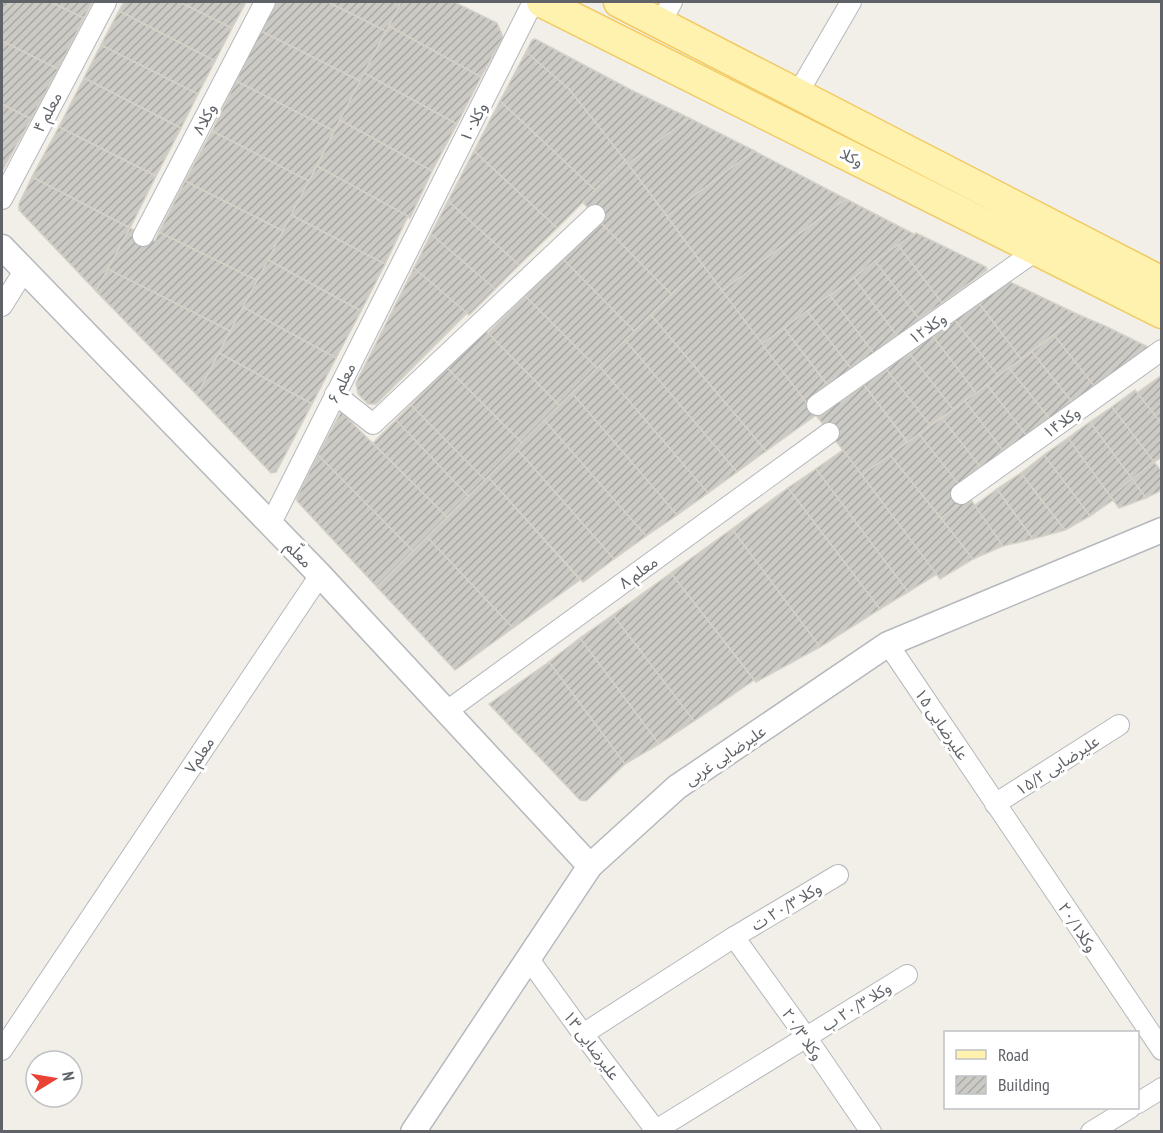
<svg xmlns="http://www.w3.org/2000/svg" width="1163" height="1133" font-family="'PT Sans Narrow','Noto Sans Arabic',sans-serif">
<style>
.building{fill:url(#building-hatch);stroke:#d6d1c6;stroke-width:1.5}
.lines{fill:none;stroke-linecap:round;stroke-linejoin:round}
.minor-casing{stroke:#b5b8bc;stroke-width:22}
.tertiary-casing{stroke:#b5b8bc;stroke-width:27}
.primary-casing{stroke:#f2c960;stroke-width:33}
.minor{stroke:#fff;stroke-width:20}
.tertiary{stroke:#fff;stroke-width:24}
.primary{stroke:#fff2af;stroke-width:30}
.labels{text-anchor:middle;stroke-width:6;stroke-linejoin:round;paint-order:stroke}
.street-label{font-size:16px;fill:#5f6368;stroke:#fff}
</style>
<defs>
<pattern id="building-hatch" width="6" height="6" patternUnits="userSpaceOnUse" patternTransform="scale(1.5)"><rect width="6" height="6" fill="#cccac5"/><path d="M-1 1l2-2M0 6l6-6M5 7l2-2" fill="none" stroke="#a9a8a4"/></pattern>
</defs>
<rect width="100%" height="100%" fill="#f1efe8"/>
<g class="building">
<polygon points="2,2 51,2 84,18 58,69 2,41"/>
<polygon points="51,2 92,2 84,18"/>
<polygon points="124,2 180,2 232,28 215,61 119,11"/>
<polygon points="180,2 246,2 232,28"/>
<polygon points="277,2 328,2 386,31 360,81 261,31"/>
<polygon points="328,2 401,2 386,31"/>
<polygon points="401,2 454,2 497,23 503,37 481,77 389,26"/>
<polygon points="119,11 215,61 198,94 101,45"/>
<polygon points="389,26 481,77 457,124 364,73"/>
<polygon points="261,31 360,81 334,131 236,81"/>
<polygon points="535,39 631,90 689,118 628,164 569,89 526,52 532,40"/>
<polygon points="2,41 58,69 31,119 2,104"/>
<polygon points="101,45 198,94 181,128 84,78"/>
<polygon points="526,52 569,89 625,160 595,190 500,101"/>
<polygon points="364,73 457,124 432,171 340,120"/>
<polygon points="84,78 181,128 156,176 59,127"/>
<polygon points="236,81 334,131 309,181 212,131"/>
<polygon points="500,101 595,190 557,228 474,151"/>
<polygon points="2,104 31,119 2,171"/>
<polygon points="689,118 755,151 667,216 628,164"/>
<polygon points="340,120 432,171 410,218 317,166"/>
<polygon points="59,127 156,176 130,228 32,177"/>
<polygon points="212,131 309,181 283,231 185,181"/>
<polygon points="474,151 557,228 519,265 448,201"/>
<polygon points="754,151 846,199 722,291 667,216"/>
<polygon points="625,160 702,264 671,294 597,219 583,202"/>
<polygon points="317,166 408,216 385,264 291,215"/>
<polygon points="32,177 130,228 96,291 19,210 19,204"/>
<polygon points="185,181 283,231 258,281 159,232"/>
<polygon points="846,199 914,234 762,344 722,291"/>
<polygon points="448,201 519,265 495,289 431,234"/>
<polygon points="291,215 385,264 361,311 268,260"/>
<polygon points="597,219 671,294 634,331 560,256"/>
<polygon points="130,228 155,241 159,232 258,281 230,331 108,269"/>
<polygon points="916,233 986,267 987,270 942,303 898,245"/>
<polygon points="431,234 495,289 469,315 414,268"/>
<polygon points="898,245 942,303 919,319 875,261"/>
<polygon points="560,256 634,331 597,368 522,293"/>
<polygon points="268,260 361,311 336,358 243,307"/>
<polygon points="875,261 920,320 898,337 854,278"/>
<polygon points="702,264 816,415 766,451 651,315"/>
<polygon points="414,268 467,313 376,404 368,404 358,394 356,383"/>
<polygon points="108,269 230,331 197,395 96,291"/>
<polygon points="854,278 898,337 874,354 830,295"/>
<polygon points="1008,281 1079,315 1021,359 978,302"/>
<polygon points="830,295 874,354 853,371 807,311"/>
<polygon points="525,296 597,368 559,405 488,333"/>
<polygon points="978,302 1021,359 998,376 954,319"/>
<polygon points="243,307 336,358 312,404 219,353"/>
<polygon points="807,311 853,371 830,388 784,328"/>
<polygon points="651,315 766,451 737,472 625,340"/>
<polygon points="1079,315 1105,326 1152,349 1098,391 1054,335"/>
<polygon points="954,319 998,376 976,393 932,335"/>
<polygon points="784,328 834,394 812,410 762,344"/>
<polygon points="485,330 559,405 522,443 447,368"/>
<polygon points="932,335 976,393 953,409 909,353"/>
<polygon points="1054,335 1098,391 1076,407 1032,352"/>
<polygon points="625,340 737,472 708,493 599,366"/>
<polygon points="1032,352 1076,407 1053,423 1009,368"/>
<polygon points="219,353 312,404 276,472 271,473 197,395"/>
<polygon points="909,353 953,409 930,425 886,369"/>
<polygon points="599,366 708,493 677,515 572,393"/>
<polygon points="447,368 522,443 485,480 411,405"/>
<polygon points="1009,368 1053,423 1030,440 987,385"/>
<polygon points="886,369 930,425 908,442 864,385"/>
<polygon points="1162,375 1162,424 1137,393"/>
<polygon points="864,385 907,442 862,475 812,410 834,394 841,402"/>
<polygon points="987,385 1030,440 1008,457 965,401"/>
<polygon points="1135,390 1162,424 1162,457 1154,462 1112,407"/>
<polygon points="572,393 677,515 646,536 544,420"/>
<polygon points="965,401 1008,457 985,473 942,418"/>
<polygon points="411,405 485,480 468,496 396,420"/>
<polygon points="1112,407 1154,462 1132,479 1090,422"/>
<polygon points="341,412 447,517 413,551 318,455"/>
<polygon points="942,418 985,473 962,489 919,434"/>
<polygon points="396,420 468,496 447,517 373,443"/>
<polygon points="544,420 646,536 614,559 516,448"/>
<polygon points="1090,422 1132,479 1111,497 1068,438"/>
<polygon points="919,434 969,497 941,518 890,455"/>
<polygon points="1068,438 1113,500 1090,516 1044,455"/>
<polygon points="516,448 614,559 583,582 488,477"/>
<polygon points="843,450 937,574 908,592 816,469"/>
<polygon points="318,455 413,551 377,587 297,501 297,497"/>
<polygon points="890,455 955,536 973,559 940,579 862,475"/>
<polygon points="1044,455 1090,516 1065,530 1021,473"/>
<polygon points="1154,462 1162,472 1162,490 1146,498 1132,479"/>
<polygon points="816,469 908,592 880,609 788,488"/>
<polygon points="1021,473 1038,496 1065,530 1033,539 997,489"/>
<polygon points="488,477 580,580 513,628 427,537"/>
<polygon points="1132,479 1146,498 1119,508 1111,497"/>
<polygon points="788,488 880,609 820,647 732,529"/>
<polygon points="997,489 1006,502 1033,539 1003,546 981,516 974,506"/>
<polygon points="969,497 1003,546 973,559 941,518"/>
<polygon points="732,529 820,647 756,682 671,573"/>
<polygon points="427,537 513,628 455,670 377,587"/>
<polygon points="671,573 754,680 694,721 613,615"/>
<polygon points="613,615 694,721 659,744 580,638"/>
<polygon points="580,638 659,744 625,764 549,662"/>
<polygon points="549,662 625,764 586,801 580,800 489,704"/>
</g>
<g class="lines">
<g class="minor-casing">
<g id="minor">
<polyline points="661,22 672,2"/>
<polyline points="798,93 851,2"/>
<polyline points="2,199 106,2"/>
<polyline points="143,236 265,2"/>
<polyline points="2,306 24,271"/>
<polyline points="335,394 373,424 595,215"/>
<polyline points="817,405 1037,250"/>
<polyline points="961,494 1162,350"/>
<polyline points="270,525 533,2"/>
<polyline points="888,644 1162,1050"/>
<polyline points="447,711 829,433"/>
<polyline points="995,804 1119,725"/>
<polyline points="734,937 806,1037 871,1132"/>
<polyline points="528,958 583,1034 657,1132"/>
<polyline points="583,1034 734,937 838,875"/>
<polyline points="2,1050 320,575"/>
<polyline points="1138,1103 1162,1088"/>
<polyline points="656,1130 907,975"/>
<polyline points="1091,1132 1130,1108"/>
</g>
</g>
<g class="tertiary-casing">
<g id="tertiary">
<polyline points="2,247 320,575 590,866"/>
<polyline points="413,1132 590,866 677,787 888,644 1162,530"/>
</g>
</g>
<g class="primary-casing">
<g id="primary">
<polyline points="542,2 1162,313"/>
<polyline points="619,2 1162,282"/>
</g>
</g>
<use href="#minor" class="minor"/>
<use href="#tertiary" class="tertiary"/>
<use href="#primary" class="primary"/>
</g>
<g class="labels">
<g class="street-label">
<text transform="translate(47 112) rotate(-62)" y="6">۴ معلم</text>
<text transform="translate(204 119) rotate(-63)" y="6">وکلا۸</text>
<text transform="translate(473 122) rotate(-63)" y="6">وکلا۱۰</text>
<text transform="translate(852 157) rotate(27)" y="6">وکلا</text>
<text transform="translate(927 328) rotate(-35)" y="6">وکلا۱۲</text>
<text transform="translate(341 383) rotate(-63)" y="6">۶ معلم</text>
<text transform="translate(1061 422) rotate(-36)" y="6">وکلا۱۴</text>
<text transform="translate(299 554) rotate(45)" y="6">معلّم</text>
<text transform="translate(638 572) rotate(-36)" y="6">۸ معلم</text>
<text transform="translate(942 724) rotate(56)" y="6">۱۵ علیرضایی</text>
<text transform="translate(199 755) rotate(-56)" y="6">معلم۷</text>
<text transform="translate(725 755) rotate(-34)" y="6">علیرضایی غربی</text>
<text transform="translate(1057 765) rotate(-33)" y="6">۱۵/۲ علیرضایی</text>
<text transform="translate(786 906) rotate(-31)" y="6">وکلا ۲۰/۳ ت</text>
<text transform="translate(1078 927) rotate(56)" y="6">وکلا۲۰/۱</text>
<text transform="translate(856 1006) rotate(-32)" y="6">وکلا ۲۰/۳ ب</text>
<text transform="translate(803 1034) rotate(55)" y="6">وکلا ۲۰/۳</text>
<text transform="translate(592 1045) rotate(53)" y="6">۱۳ علیرضایی</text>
</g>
</g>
<rect width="1163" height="1133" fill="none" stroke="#5f6368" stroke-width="6"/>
<rect x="944" y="1031" width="195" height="78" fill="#ffffff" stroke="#bfc1c3" stroke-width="1.5"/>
<rect x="956" y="1050" width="30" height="9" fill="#fff2af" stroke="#bfc1c3" stroke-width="1.5"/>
<text x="998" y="1061" font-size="18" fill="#5f6368">Road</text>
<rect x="956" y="1076" width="30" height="18" fill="url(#building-hatch)" stroke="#bfc1c3" stroke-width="1.5"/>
<text x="998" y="1091" font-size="18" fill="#5f6368">Building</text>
<g transform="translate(54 1079) rotate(79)"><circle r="28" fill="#ffffff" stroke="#bfc1c3" stroke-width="1.5"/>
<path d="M0-4.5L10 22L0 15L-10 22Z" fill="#ea4335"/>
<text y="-9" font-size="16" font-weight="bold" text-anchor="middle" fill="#5f6368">N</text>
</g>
</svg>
